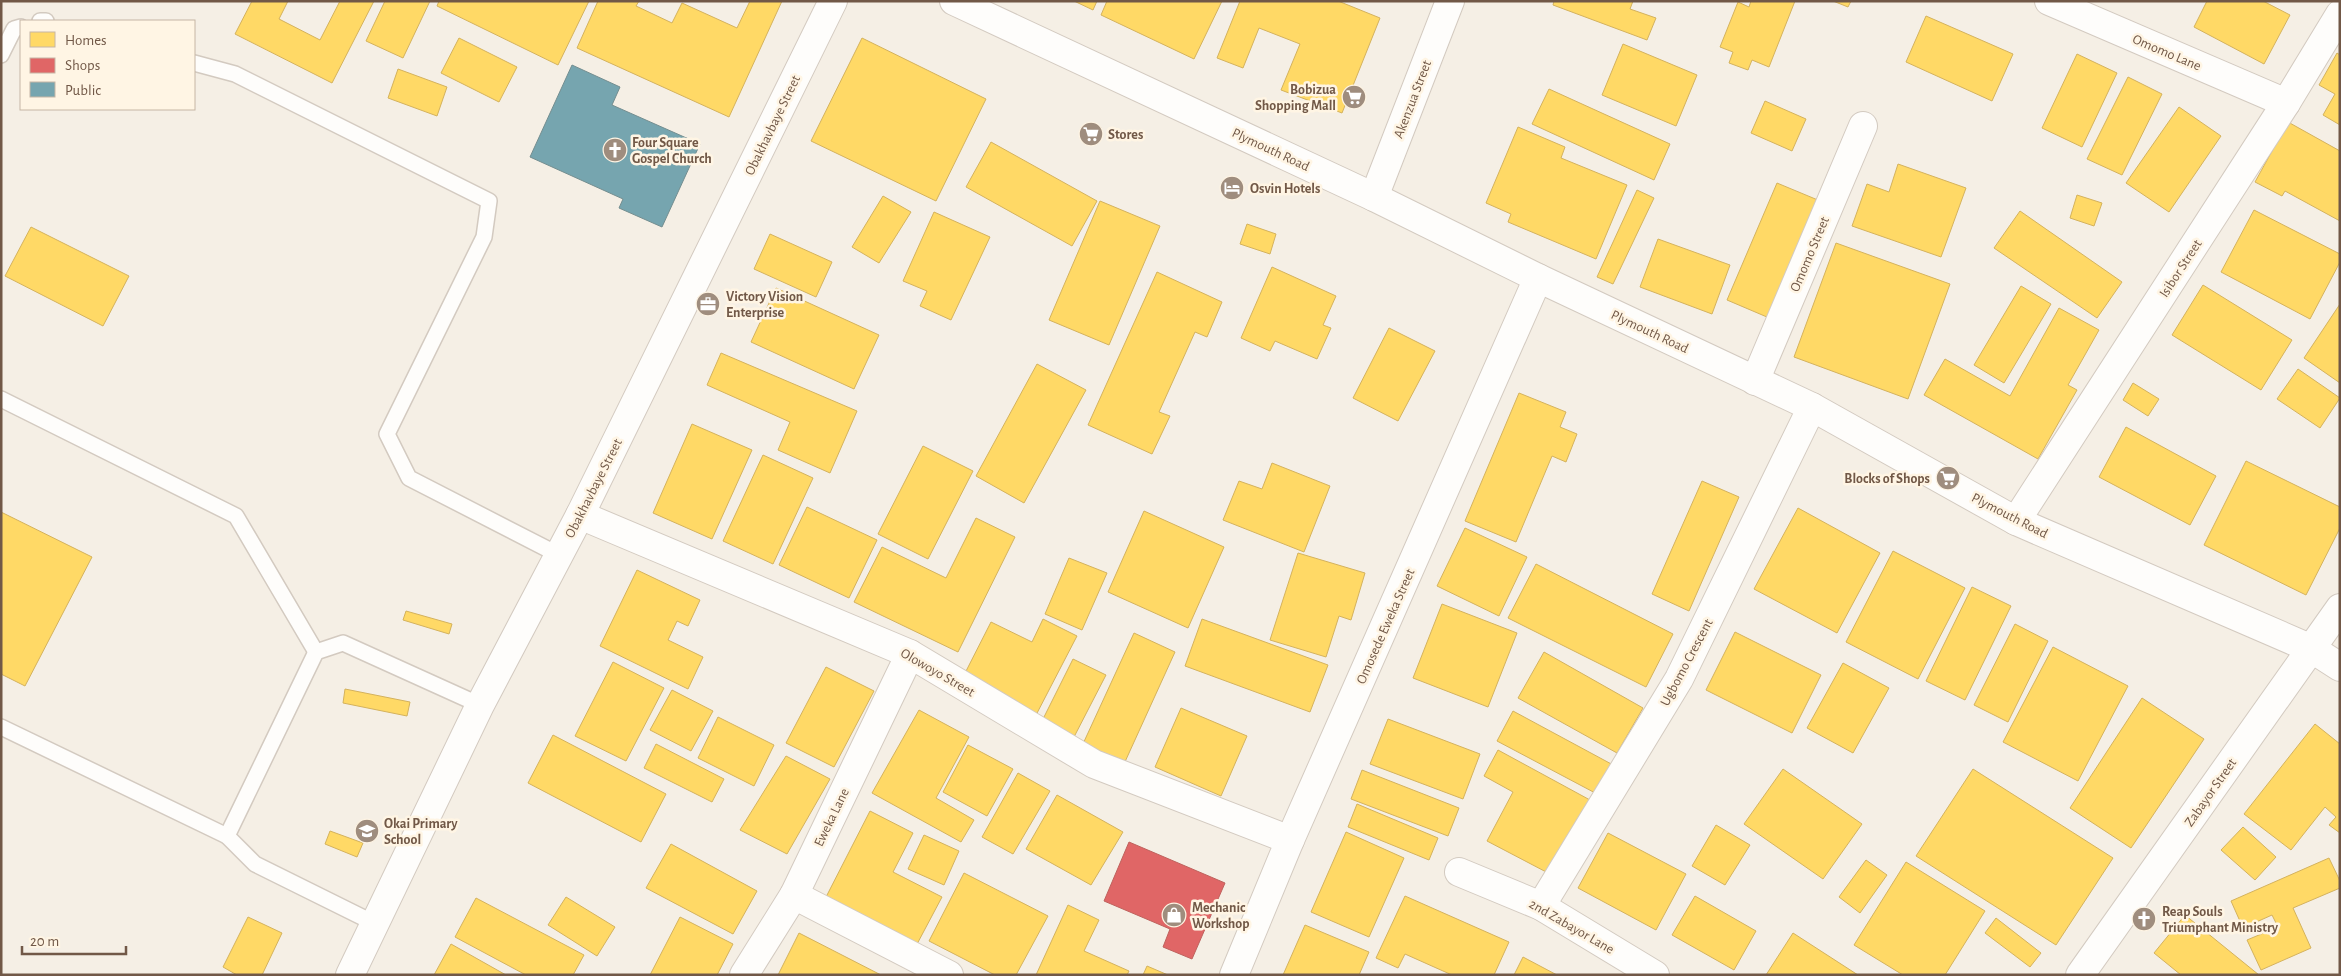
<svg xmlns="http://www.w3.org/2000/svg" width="2341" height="976" font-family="'Alegreya Sans',sans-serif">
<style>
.homes{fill:#ffd966;stroke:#d4b25d}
.shops{fill:#e06666;stroke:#bf625d}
.public{fill:#76a5af;stroke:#748e90}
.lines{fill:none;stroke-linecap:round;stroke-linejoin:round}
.service-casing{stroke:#d3cac0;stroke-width:18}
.minor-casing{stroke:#d3cac0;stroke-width:30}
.tertiary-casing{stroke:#d3cac0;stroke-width:30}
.service{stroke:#fefdfb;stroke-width:15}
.minor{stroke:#fefdfb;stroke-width:28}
.tertiary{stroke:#fefdfb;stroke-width:28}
.labels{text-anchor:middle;stroke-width:5;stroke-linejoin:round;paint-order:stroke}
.street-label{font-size:14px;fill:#715847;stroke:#fff5e4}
.poi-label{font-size:14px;font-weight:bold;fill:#715847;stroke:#fff5e4;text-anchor:start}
</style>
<rect width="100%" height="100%" fill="#f5efe5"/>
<g class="homes">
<polygon points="252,1 288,1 279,19 320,40 340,1 374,1 332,83 235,34"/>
<polygon points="385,1 430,1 403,58 366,41"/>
<polygon points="439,1 589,1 558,65 437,6"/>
<polygon points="598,1 639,1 636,6 672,23 682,3 737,28 750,1 782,1 729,117 577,48"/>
<polygon points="1074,1 1097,1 1093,10"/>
<polygon points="1107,1 1222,1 1194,59 1101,15"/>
<polygon points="1240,1 1338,1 1380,18 1342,113 1281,90 1300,44 1259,28 1243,68 1217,58"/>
<polygon points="1554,1 1633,1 1630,9 1656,18 1647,40 1553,5"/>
<polygon points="1751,1 1795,1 1769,67 1752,60 1748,70 1729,63 1733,52 1720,47 1738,2 1749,7"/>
<polygon points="1833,1 1851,1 1848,7"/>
<polygon points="2207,1 2263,1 2290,15 2264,64 2194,27"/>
<polygon points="1926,16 2013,54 1992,101 1906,62"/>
<polygon points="459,38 517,67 499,102 441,73"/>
<polygon points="862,38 986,99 936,201 811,141"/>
<polygon points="1623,44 1697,75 1676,126 1602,95"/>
<polygon points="2337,53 2340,55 2340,125 2323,115 2335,94 2319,85"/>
<polygon points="2077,54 2117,73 2082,147 2042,128"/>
<polygon points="398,69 447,87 437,116 388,98"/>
<polygon points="2128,77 2162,94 2122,175 2087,159"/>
<polygon points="1549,89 1670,144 1654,180 1532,124"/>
<polygon points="1765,101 1806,119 1792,151 1751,133"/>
<polygon points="2179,107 2221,136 2169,212 2126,183"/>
<polygon points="2288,122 2340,151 2340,221 2285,191 2282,196 2255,182"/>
<polygon points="1518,127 1565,147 1561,158 1627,185 1596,259 1508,222 1511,214 1486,203"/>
<polygon points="991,142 1097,201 1072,246 966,187"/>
<polygon points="1898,164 1966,188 1941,257 1852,226 1867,184 1889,192"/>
<polygon points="1777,183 1825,203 1774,320 1727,300"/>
<polygon points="1637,190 1654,198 1613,284 1597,277"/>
<polygon points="2077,195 2102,203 2094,226 2070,218"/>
<polygon points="883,196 911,212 879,263 852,247"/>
<polygon points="1100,201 1160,226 1109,345 1049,320"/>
<polygon points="2254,210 2340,254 2340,262 2310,319 2221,272"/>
<polygon points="2020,211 2122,282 2097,318 1994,248"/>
<polygon points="934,212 990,237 951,320 920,306 927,291 903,281"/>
<polygon points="1247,224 1276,234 1270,254 1240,244"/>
<polygon points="31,227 129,276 103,326 5,276"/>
<polygon points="770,234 832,262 816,297 754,269"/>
<polygon points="1658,239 1730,265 1712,314 1640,287"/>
<polygon points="1836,243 1950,284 1908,399 1794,357"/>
<polygon points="1272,267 1336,296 1323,325 1331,328 1317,359 1275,341 1270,351 1241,338"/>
<polygon points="1157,272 1222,302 1207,337 1195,332 1159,412 1170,416 1152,454 1088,425"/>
<polygon points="2203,285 2292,340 2261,390 2172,335"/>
<polygon points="2021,286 2051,304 2004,383 1974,365"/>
<polygon points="776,288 879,335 854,389 751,342"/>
<polygon points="2340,304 2340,383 2304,358"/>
<polygon points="2059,308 2099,330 2068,385 2077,390 2038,459 1924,395 1945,359 2010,396"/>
<polygon points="1389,328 1435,351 1398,421 1353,398"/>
<polygon points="721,353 857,411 830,473 778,450 790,422 707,385"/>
<polygon points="1037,364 1086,390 1024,503 976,476"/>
<polygon points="2298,369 2340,398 2320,428 2277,399"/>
<polygon points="2133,383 2159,399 2148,416 2123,400"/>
<polygon points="1519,393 1566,412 1560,427 1577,434 1566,462 1552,456 1516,542 1465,521"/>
<polygon points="692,424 752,450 712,539 653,513"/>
<polygon points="2126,427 2216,476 2190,525 2099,477"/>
<polygon points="923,446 973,471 928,559 878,534"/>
<polygon points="763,455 813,478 773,564 723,541"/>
<polygon points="2246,461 2340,507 2340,528 2306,595 2204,545"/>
<polygon points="1272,463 1330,486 1304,552 1223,520 1239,481 1262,489"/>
<polygon points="1702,481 1739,497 1689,611 1652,594"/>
<polygon points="807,507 877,540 849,598 779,565"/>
<polygon points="1798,508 1880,553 1837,633 1754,589"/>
<polygon points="1144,511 1224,547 1188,628 1108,592"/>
<polygon points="1,512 92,557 25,686 1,674"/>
<polygon points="976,518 1015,537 958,652 854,602 882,547 946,578"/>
<polygon points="1465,528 1527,557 1499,616 1437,586"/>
<polygon points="1893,551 1965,588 1918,679 1846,642"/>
<polygon points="1298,553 1365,573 1351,620 1339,616 1326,657 1270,640"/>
<polygon points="1069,558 1107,573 1082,630 1045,614"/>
<polygon points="1536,564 1673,634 1646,687 1508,618"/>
<polygon points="637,570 700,600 688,626 677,621 668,640 703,657 688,689 600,646"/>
<polygon points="1972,587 2011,606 1965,700 1926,681"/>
<polygon points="1442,604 1517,633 1488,707 1413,678"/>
<polygon points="406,611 452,624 449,634 403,620"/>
<polygon points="1043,619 1077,636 1035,717 962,679 991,622 1032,642"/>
<polygon points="1202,619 1328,665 1310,712 1185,666"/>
<polygon points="2015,624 2048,641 2008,722 1974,705"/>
<polygon points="1735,632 1821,675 1792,733 1706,690"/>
<polygon points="1134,633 1175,652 1124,764 1082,746"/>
<polygon points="2053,647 2128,686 2078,781 2003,742"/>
<polygon points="1544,652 1643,708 1617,753 1518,698"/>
<polygon points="1073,659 1106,675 1074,737 1042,721"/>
<polygon points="613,662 664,688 626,761 575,736"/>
<polygon points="1843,663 1889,688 1853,753 1807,728"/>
<polygon points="826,667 874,691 834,767 786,743"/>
<polygon points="345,689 410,702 407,716 343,703"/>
<polygon points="672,690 713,711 691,751 650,730"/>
<polygon points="2142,698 2204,739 2131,848 2070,808"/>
<polygon points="1181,708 1247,736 1221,796 1155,767"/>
<polygon points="919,710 969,737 936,798 974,820 961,842 872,793"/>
<polygon points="1513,711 1615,766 1599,795 1497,741"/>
<polygon points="718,717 774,745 754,786 698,758"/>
<polygon points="1388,719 1480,754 1463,799 1370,764"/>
<polygon points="2315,724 2340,744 2340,833 2329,825 2336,817 2325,807 2291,850 2244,814"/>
<polygon points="553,735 666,794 641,842 528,783"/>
<polygon points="656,744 724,779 712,802 644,768"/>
<polygon points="968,745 1013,769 987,816 943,792"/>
<polygon points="1498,750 1590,800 1550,874 1487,841 1513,792 1484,776"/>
<polygon points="786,756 830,779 787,854 740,830"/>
<polygon points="1783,769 1862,824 1823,879 1744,824"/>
<polygon points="1973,769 2113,858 2056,945 1916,856"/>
<polygon points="1362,770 1459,808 1448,836 1351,799"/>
<polygon points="1018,773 1050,791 1013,854 982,837"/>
<polygon points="1057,795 1123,832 1091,885 1026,849"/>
<polygon points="1357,804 1438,838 1429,860 1348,827"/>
<polygon points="870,811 913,833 893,872 942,897 916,946 825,899"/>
<polygon points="1716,825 1750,845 1725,885 1692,866"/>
<polygon points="2243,827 2276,857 2255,880 2221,850"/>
<polygon points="330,831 363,843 357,857 325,844"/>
<polygon points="1346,832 1404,858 1369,937 1311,912"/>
<polygon points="1608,833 1686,874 1656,930 1578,888"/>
<polygon points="924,835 959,851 944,885 908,869"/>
<polygon points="671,844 757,891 733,934 646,888"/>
<polygon points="2329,858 2340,881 2340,888 2293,908 2311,948 2261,970 2247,940 2278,927 2272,915 2243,928 2231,901"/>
<polygon points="1866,860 1887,875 1860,913 1839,897"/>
<polygon points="1906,862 1985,911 1945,975 1903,975 1854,945"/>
<polygon points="964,873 1048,916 1016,975 995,975 929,941"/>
<polygon points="1405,896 1509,942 1494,975 1452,975 1405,954 1398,968 1376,958"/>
<polygon points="1695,896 1756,931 1734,970 1672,935"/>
<polygon points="566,897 615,927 597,956 548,925"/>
<polygon points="476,898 584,955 573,975 526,975 455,937"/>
<polygon points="1068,905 1099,920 1084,951 1129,971 1127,975 1036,975"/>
<polygon points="2185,915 2259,975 2181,975 2154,953"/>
<polygon points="248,917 282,933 262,975 237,975 223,967"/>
<polygon points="680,917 733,944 717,975 650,975"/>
<polygon points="1996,918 2041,953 2030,967 1985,933"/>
<polygon points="1305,925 1369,952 1359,975 1283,975"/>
<polygon points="799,933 881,975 778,975"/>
<polygon points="1793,933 1858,975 1766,975"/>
<polygon points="451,944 506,975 434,975"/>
<polygon points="1523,957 1557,975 1514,975"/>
<polygon points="1147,966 1168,975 1143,975"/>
</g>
<polygon class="shops" points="1129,842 1225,883 1192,959 1163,947 1170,929 1104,901"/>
<polygon class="public" points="572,65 620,87 612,105 700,144 662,227 619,208 623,199 530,157"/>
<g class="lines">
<g class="service-casing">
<g id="service">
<polyline points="40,21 46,21"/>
<polyline points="1,55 14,29 21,27"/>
<polyline points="194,63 235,74 489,201 484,237 387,434 409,478 559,555"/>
<polyline points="1,399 236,516 316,652"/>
<polyline points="1,727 227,836"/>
<polyline points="374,923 255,864 227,836 316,652 343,643 480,705"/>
</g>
</g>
<g class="minor-casing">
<g id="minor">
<polyline points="2049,1 2286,103"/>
<polyline points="1755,381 1863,126"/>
<polyline points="580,515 910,654 1094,764 1290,840"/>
<polyline points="2016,521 2286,103 2340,14"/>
<polyline points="1459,872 1541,906 1655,975"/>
<polyline points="794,895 949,975"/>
<polyline points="1541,906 1679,679 1812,407"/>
<polyline points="350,975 480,705 580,515 833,1"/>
<polyline points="744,975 794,895 910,654"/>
<polyline points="1234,975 1290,840 1538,278"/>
</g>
</g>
<g class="tertiary-casing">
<g id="tertiary">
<polyline points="954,1 1374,197 1538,278 1812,407 2016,521 2312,649 2340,667"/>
<polyline points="1374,197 1450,1"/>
<polyline points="2080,975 2340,608"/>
</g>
</g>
<use href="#service" class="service"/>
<use href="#minor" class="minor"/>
<use href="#tertiary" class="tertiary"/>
</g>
<defs>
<g id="supermarket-disc" transform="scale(1.25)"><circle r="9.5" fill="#9f8d7e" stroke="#fff5e4"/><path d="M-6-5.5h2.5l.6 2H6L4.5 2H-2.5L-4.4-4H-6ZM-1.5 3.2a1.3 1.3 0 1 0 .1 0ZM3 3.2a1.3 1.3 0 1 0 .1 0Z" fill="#fff"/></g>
<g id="church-disc" transform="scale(1.25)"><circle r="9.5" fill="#9f8d7e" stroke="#fff5e4"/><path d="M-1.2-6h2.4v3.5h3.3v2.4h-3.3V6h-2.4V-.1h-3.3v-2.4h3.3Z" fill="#fff"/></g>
<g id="hotel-disc" transform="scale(1.25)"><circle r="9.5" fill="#9f8d7e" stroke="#fff5e4"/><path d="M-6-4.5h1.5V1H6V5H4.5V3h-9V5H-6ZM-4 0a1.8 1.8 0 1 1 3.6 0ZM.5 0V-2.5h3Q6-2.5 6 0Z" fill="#fff"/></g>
<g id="office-disc" transform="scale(1.25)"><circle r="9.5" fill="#9f8d7e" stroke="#fff5e4"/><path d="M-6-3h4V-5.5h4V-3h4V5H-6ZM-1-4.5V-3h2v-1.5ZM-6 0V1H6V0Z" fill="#fff"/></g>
<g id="school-disc" transform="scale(1.25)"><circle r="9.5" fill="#9f8d7e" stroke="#fff5e4"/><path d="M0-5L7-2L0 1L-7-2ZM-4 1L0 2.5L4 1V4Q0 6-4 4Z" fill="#fff"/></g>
<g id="shop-disc" transform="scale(1.25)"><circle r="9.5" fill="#9f8d7e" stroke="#fff5e4"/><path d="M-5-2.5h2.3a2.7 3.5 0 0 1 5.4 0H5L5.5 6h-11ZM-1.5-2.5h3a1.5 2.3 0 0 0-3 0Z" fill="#fff"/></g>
</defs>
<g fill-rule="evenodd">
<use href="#supermarket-disc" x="1354" y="97"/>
<use href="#supermarket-disc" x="1091" y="134"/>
<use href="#church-disc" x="615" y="150"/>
<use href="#hotel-disc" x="1232" y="188"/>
<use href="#office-disc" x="708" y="304"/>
<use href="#supermarket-disc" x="1948" y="478"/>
<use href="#school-disc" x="367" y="831"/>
<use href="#shop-disc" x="1174" y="915"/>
<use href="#church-disc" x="2144" y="919"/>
</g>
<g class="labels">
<g class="street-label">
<text transform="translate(2167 52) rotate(23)" y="5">Omomo Lane</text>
<text transform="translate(1412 99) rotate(-69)" y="5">Akenzua Street</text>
<text transform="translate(772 125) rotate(-64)" y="5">Obakhavbaye Street</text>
<text transform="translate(1271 149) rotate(25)" y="5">Plymouth Road</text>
<text transform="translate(1809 254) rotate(-67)" y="5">Omomo Street</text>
<text transform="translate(2180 268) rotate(-57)" y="5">Isibor Street</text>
<text transform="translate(1650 331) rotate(25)" y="5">Plymouth Road</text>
<text transform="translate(593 488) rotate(-63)" y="5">Obakhavbaye Street</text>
<text transform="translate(2010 515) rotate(27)" y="5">Plymouth Road</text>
<text transform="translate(1385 626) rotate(-66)" y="5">Omosede Eweka Street</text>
<text transform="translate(1686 662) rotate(-62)" y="5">Ugbomo Crescent</text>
<text transform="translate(938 672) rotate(30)" y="5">Olowoyo Street</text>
<text transform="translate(2210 792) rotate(-55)" y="5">Zabayor Street</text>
<text transform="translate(831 817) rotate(-64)" y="5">Eweka Lane</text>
<text transform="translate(1572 926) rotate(30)" y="5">2nd Zabayor Lane</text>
</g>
<g class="poi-label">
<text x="1336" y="94" text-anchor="end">Bobizua<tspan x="1336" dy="16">Shopping Mall</tspan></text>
<text x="1108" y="139">Stores</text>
<text x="632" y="147">Four Square<tspan x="632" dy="16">Gospel Church</tspan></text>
<text x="1250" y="193">Osvin Hotels</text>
<text x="726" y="301">Victory Vision<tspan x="726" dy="16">Enterprise</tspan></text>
<text x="1930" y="483" text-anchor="end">Blocks of Shops</text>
<text x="384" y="828">Okai Primary<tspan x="384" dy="16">School</tspan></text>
<text x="1192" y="912">Mechanic<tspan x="1192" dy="16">Workshop</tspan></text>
<text x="2162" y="916">Reap Souls<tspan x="2162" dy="16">Triumphant Ministry</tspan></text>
</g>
</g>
<rect width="2341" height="976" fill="none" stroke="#715847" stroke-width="5"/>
<rect x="20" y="20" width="175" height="90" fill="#fff5e4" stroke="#c6b6a5"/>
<rect x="30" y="32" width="25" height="15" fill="#ffd966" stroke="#c6b6a5"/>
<text x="65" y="45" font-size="15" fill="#715847">Homes</text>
<rect x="30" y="58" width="25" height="15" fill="#e06666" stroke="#c6b6a5"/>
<text x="65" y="70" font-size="15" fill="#715847">Shops</text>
<rect x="30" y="82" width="25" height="15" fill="#76a5af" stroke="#c6b6a5"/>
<text x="65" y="95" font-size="15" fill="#715847">Public</text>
<path d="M22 946v8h104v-8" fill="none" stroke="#715847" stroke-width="2.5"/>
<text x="30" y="946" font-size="15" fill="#715847" stroke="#fff5e4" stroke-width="4" paint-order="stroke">20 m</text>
</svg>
